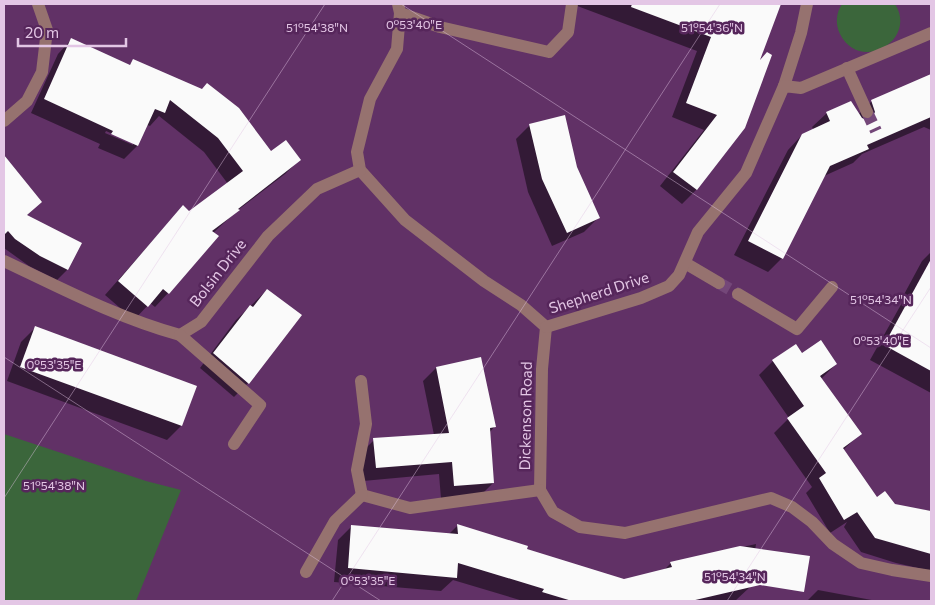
<svg xmlns="http://www.w3.org/2000/svg" width="935" height="605" font-family="Commissioner,sans-serif">
<style>
.green{fill:#3b663b}
.shadow{fill:#0007;fill-rule:evenodd}
.building{fill:#fafafa}
.lines{fill:none;stroke-linecap:round;stroke-linejoin:round}
.minor-tunnel{stroke:#744779;stroke-width:12;stroke-dasharray:12 6;stroke-linecap:butt}
.minor{stroke:#96726f;stroke-width:12}
.ticks{fill:none;stroke:#e3c6e5;stroke-width:1;stroke-opacity:0.45}
.labels{text-anchor:middle;stroke-width:5;stroke-linejoin:round;paint-order:stroke}
.street-label{font-size:15px;fill:#e3c6e5;stroke:#56265b}
.ticks-label{font-size:12px;text-anchor:middle;fill:#e3c6e5;stroke:#56265b;stroke-width:5;stroke-linejoin:round;paint-order:stroke}
</style>
<rect width="100%" height="100%" fill="#613166"/>
<g class="green">
<path d="M842 4H895C918 40 860 74 840 34 835 24 836 13 842 4Z"/>
<polygon points="4,434 146,481 181,490 136,601 4,601"/>
</g>
<g class="shadow">
<polygon points="572,4 773,4 779,6 758,62 744,128 696,190 682,204 660,186 704,130 672,117 697,51"/>
<path d="M71 40 129 66 133 61 271 153 299 160 285 174 238 210 213 233 168 293 155 307 150 303 134 320 105 295 170 221 189 212 228 184 204 152 159 116 150 126 147 125 137 146 124 159 98 148 100 144 31 113 58 54ZM106 131 133 143V145L105 133Z"/>
<polygon points="931,76 931,130 924,127 862,154 853,163 824,176 782,258 768,272 734,255 788,150 802,135 814,130 812,127 827,113 858,115 871,102"/>
<polygon points="530,125 598,218 584,232 552,246 528,192 516,139"/>
<polygon points="4,157 40,202 26,216 80,244 67,270 57,280 29,266 4,248"/>
<polygon points="931,252 931,393 870,360 903,301 901,300 922,261"/>
<polygon points="267,290 248,383 234,397 200,368 236,320"/>
<polygon points="35,328 195,387 181,426 167,440 7,381 21,342"/>
<polygon points="802,355 836,364 821,379 860,434 843,450 877,499 894,505 931,511 931,571 896,563 861,552 844,527 847,522 830,533 806,493 812,487 774,433 789,418 759,375 773,361"/>
<polygon points="436,368 495,426 489,433 493,483 480,496 441,499 439,474 363,481 361,453 374,440 434,435 423,381"/>
<polygon points="352,526 448,535 457,526 526,550 624,580 664,570 671,563 756,544 750,587 735,601 523,601 453,580 441,591 334,582 338,540"/>
<polygon points="818,590 877,601 807,601"/>
</g>
<g class="building">
<polygon points="632,4 781,4 760,60 767,52 772,55 745,128 697,190 673,172 717,115 686,103 711,37 631,7"/>
<polygon points="71,38 130,65 133,59 202,89 207,83 239,108 271,151 286,140 301,160 238,209 240,210 212,231 219,236 169,294 163,289 148,307 118,281 183,205 189,211 243,171 218,138 170,100 165,113 155,109 138,146 111,134 113,131 44,99"/>
<polygon points="931,74 931,117 867,145 869,149 830,166 783,259 748,241 802,134 830,121 826,112 851,101 862,118 867,120 871,119 875,112 871,100"/>
<polygon points="565,115 577,167 600,218 567,233 542,179 529,124"/>
<polygon points="4,155 42,202 27,215 82,243 68,270 40,256 15,239 8,231 4,235"/>
<polygon points="931,259 931,371 884,345"/>
<polygon points="267,289 302,315 249,384 213,353 250,305 253,307"/>
<polygon points="35,326 197,386 182,426 20,367"/>
<polygon points="821,340 837,364 820,376 862,434 843,448 877,497 885,491 895,504 931,511 931,554 875,538 857,512 859,511 844,520 819,478 826,473 787,418 804,406 772,360 796,344 802,353"/>
<polygon points="481,357 496,427 490,428 494,483 454,486 452,462 376,468 373,438 449,433 436,367"/>
<polygon points="457,524 528,546 527,549 624,579 672,567 670,562 740,546 810,556 804,592 760,585 691,601 572,601 542,592 544,589 458,563 457,578 348,568 351,525 458,534"/>
</g>
<g class="lines">
<g class="minor-tunnel">
<polyline points="867,112 876,131"/>
<polyline points="719,283 738,294"/>
</g>
<g class="minor">
<polyline points="398,4 400,13 397,49 370,99 357,152 360,170 405,220 484,281 521,305 546,327 542,369 540,490 553,512 580,527 625,533 771,498 792,507 812,522 833,544 861,563 892,570 931,576"/>
<polyline points="400,13 440,27 549,52 568,32 572,4"/>
<polyline points="847,68 867,112"/>
<polyline points="784,86 801,33 807,4"/>
<polyline points="4,121 27,101 42,72 47,30 38,4"/>
<path d="M4 261C61 288 118 318 180 335L201 322 268 236 317 189 360 170"/>
<polyline points="685,263 719,283"/>
<polyline points="738,294 797,329 832,287"/>
<polyline points="546,327 641,298 669,286 679,275 698,232 746,173 784,86 801,88 931,33"/>
<polyline points="180,335 260,405 234,444"/>
<polyline points="361,381 366,424 357,470 362,495 410,508 540,490"/>
<polyline points="306,572 335,521 362,495"/>
</g>
</g>
<path class="ticks" d="M401 4 931 348M4 357 381 601M4 498 325 4M332 601 720 4M727 601 931 287"/>
<g class="labels">
<g class="street-label">
<text transform="translate(218 273) rotate(-52)" y="5">Bolsin Drive</text>
<text transform="translate(599 293) rotate(-18)" y="5">Shepherd Drive</text>
<text transform="translate(526 416) rotate(-89)" y="5">Dickenson Road</text>
</g>
</g>
<g class="ticks-label">
<text x="414" y="29">0°53'40"E</text>
<text x="317" y="32">51°54'38"N</text>
<text x="712" y="32">51°54'36"N</text>
<text x="881" y="304">51°54'34"N</text>
<text x="881" y="345">0°53'40"E</text>
<text x="54" y="369">0°53'35"E</text>
<text x="54" y="490">51°54'38"N</text>
<text x="735" y="581">51°54'34"N</text>
<text x="368" y="585">0°53'35"E</text>
</g>
<rect width="935" height="605" fill="none" stroke="#e3c6e5" stroke-width="10"/>
<path d="M18 38v8h108v-8" fill="none" stroke="#e3c6e5" stroke-width="2.5"/>
<text x="25" y="38" font-size="15" fill="#e3c6e5" stroke="#56265b" stroke-width="4" paint-order="stroke">20 m</text>
</svg>
